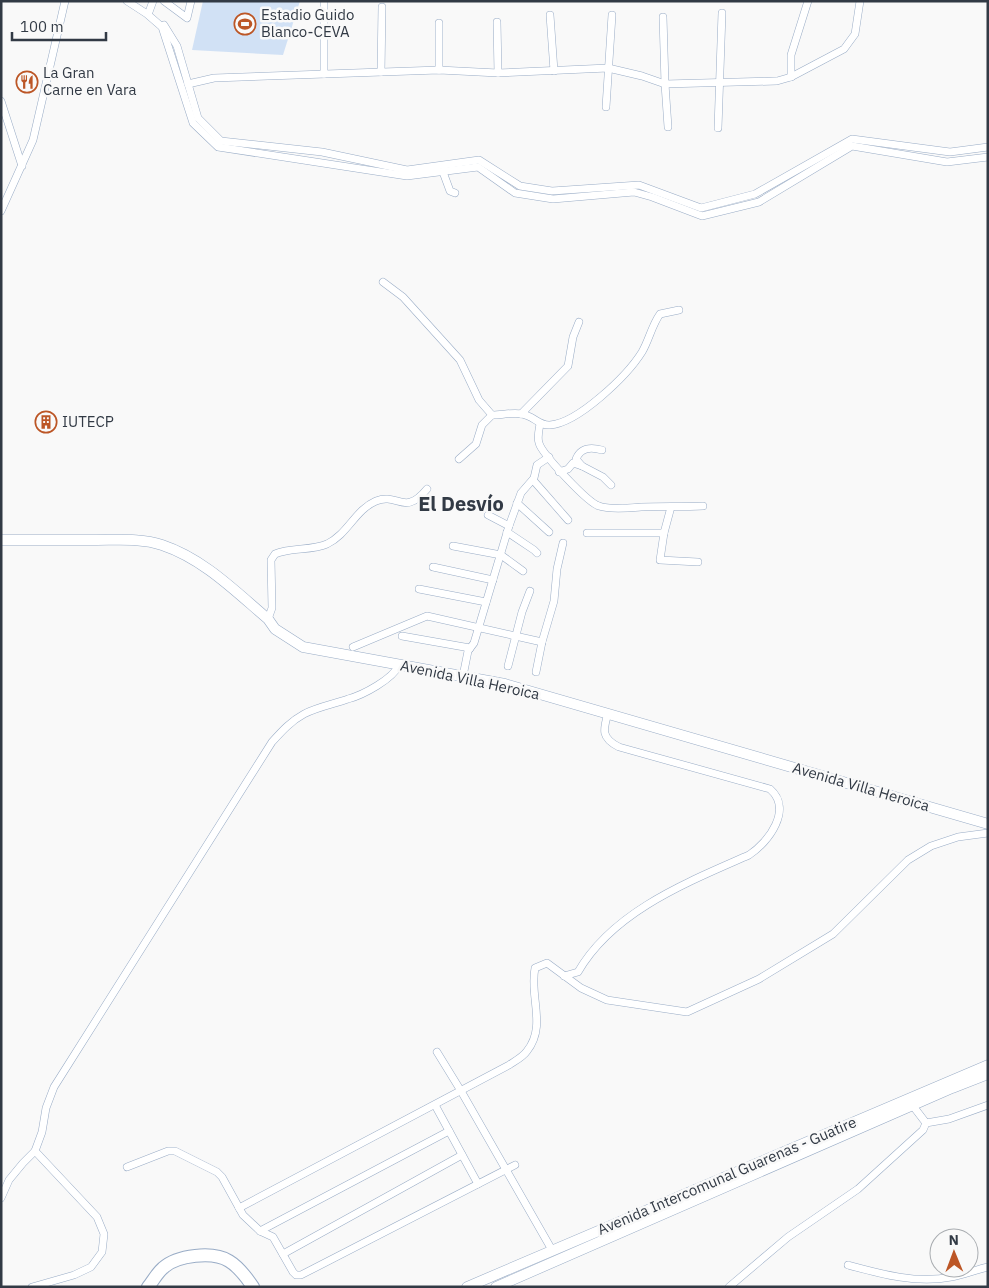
<svg xmlns="http://www.w3.org/2000/svg" width="989" height="1288" font-family="'IBM Plex Sans',sans-serif">
<style>
.green{fill:#d1e1f5}
.lines{fill:none;stroke-linecap:round;stroke-linejoin:round}
.street-casing{stroke:#99acc6;stroke-width:8}
.secondary-casing{stroke:#99acc6;stroke-width:11}
.highway-casing{stroke:#99acc6;stroke-width:14}
.street{stroke:#fff;stroke-width:7}
.secondary{stroke:#fff;stroke-width:10}
.highway{stroke:#fff;stroke-width:12}
.labels{text-anchor:middle;stroke-width:5;stroke-linejoin:round;paint-order:stroke}
.poi-label{font-size:15px;fill:#323a45;stroke:#f9f9f9;text-anchor:start}
.street-label{font-size:15px;fill:#323a45;stroke:#f9f9f9}
.district-label{font-size:20px;font-weight:bold;fill:#323a45;stroke:#f9f9f9}
</style>
<rect width="100%" height="100%" fill="#f9f9f9"/>
<polygon class="green" points="203,1 300,1 283,55 192,50"/>
<g class="lines">
<g class="street-casing">
<g id="street">
<polyline points="127,1 147,14 162,27 193,123 218,147 407,176 478,167 515,193 553,199 634,192 652,197 702,216 759,202 852,146 947,162 988,157"/>
<polyline points="164,1 187,18 191,1"/>
<polyline points="324,1 324,74"/>
<polyline points="149,12 153,1"/>
<polyline points="550,15 554,71"/>
<polyline points="663,17 665,84 668,127"/>
<polyline points="497,22 498,73"/>
<polyline points="439,23 439,70"/>
<polyline points="164,25 177,46 198,118 221,141 322,152 407,170 479,160 520,186 552,191 639,185 701,208 755,194 852,139 950,152 988,147"/>
<polyline points="381,72 382,7"/>
<polyline points="791,77 791,55 808,1"/>
<polyline points="188,84 214,78 439,70 498,73 608,68 642,76 665,84 777,81 791,77 844,49 855,34 860,1"/>
<polyline points="1,101 22,166"/>
<polyline points="606,107 612,15"/>
<polyline points="718,128 722,13"/>
<polyline points="443,172 450,191 455,193"/>
<polyline points="1,211 33,140 65,1"/>
<path d="M383 282 403 297 460 360 479 400 492 415C502 415 513 412 522 414 534 416 539 426 550 425 578 423 627 376 642 352 649 340 652 325 660 314L679 310"/>
<polyline points="521,414 568,366 573,337 579,322"/>
<path d="M540 424C539 430 537 437 539 443 542 454 588 503 599 506 610 510 629 508 641 507 661 506 682 507 703 506"/>
<polyline points="459,459 476,444 482,425 492,415"/>
<polyline points="582,466 603,477 611,485"/>
<path d="M559 472 568 469 573 463 582 466 576 459C581 447 591 447 602 450"/>
<polyline points="533,480 568,520"/>
<polyline points="517,503 549,532"/>
<polyline points="671,507 664,533 660,560 698,562"/>
<polyline points="488,515 509,526"/>
<polyline points="507,532 534,550 537,553"/>
<polyline points="587,533 664,533"/>
<polyline points="453,546 501,555 523,571"/>
<polyline points="433,567 493,580"/>
<polyline points="419,589 486,602"/>
<path d="M268 619 272 608 271 560 275 554C291 547 311 551 327 544 348 534 355 510 376 501 398 492 404 517 427 489"/>
<polyline points="402,636 470,648"/>
<polyline points="353,647 427,616 542,642"/>
<polyline points="508,666 522,612 530,591"/>
<polyline points="536,672 542,642 554,601 557,569 563,543"/>
<polyline points="463,676 468,651 474,643 509,526 521,493 534,478 537,465 549,457"/>
<path d="M564 976 578 972C613 911 688 882 749 855 769 842 793 809 770 789L619 747C601 738 603 730 608 713"/>
<polyline points="437,1052 461,1091 552,1250"/>
<polyline points="435,1105 478,1184"/>
<polyline points="926,1123 949,1119 988,1105"/>
<polyline points="127,1167 168,1151 175,1151 217,1172 222,1177 243,1215 260,1231 273,1237 293,1272 296,1275 301,1275 515,1165"/>
<path d="M1 1198 9 1180 23 1163 35 1151 42 1132 46 1108 54 1087 272 742C282 731 291 721 304 714 317 707 334 704 348 699 363 695 393 679 399 665"/>
<path d="M239 1208 509 1065C515 1061 523 1057 527 1051 547 1026 529 996 535 968L547 963 581 988 607 1000 687 1012 759 979 833 934 908 860 931 846 958 837 988 833"/>
<polyline points="260,1231 449,1131"/>
<polyline points="283,1254 462,1155"/>
<path d="M848 1265C881 1274 917 1284 951 1277 963 1275 975 1270 988 1267"/>
<polyline points="32,1287 74,1275 91,1267 102,1252 104,1234 97,1217 35,1151"/>
<polyline points="729,1287 788,1237 858,1189 923,1130 926,1123 913,1106"/>
</g>
</g>
<g class="secondary-casing">
<g id="secondary">
<path d="M1 540C33 540 65 540 97 540 118 540 142 538 162 545 204 559 236 592 268 619L275 629 303 647 505 684 988 824"/>
<polyline points="467,1287 988,1065"/>
<polyline points="496,1287 952,1088 988,1074"/>
</g>
</g>
<g class="highway-casing">
<path id="highway" d="M148 1287C153 1281 157 1273 163 1268 177 1255 213 1251 229 1261 239 1267 247 1278 253 1287"/>
</g>
<use href="#street" class="street"/>
<use href="#secondary" class="secondary"/>
<use href="#highway" class="highway"/>
</g>
<defs>
<g id="stadium-ring" transform="scale(1.125)"><circle r="9.5" fill="#f9f9f9" stroke="#bc5626" stroke-width="1.5"/><path d="M0-5a6.5 5 0 1 0 0 10a6.5 5 0 1 0 0-10ZM-3.5-1.8h7v3.6h-7Z" fill="#bc5626"/></g>
<g id="restaurant-ring" transform="scale(1.125)"><circle r="9.5" fill="#f9f9f9" stroke="#bc5626" stroke-width="1.5"/><path d="M-5-6h1v4h1v-4h1v4h1v-4h1v5L-1.5 .5V6h-2V.5L-5-1ZM5-6V6H3V1.5H1.5Q1.5-4 5-6Z" fill="#bc5626"/></g>
<g id="building-ring" transform="scale(1.125)"><circle r="9.5" fill="#f9f9f9" stroke="#bc5626" stroke-width="1.5"/><path d="M-4-6H4V6H1V3H-1V6H-4ZM-2.5-4.3h1.7v1.8h-1.7ZM.8-4.3h1.7v1.8H.8ZM-2.5-1h1.7V.8h-1.7ZM.8-1h1.7V.8H.8Z" fill="#bc5626"/></g>
</defs>
<g fill-rule="evenodd">
<use href="#stadium-ring" x="245" y="24"/>
<use href="#restaurant-ring" x="27" y="82"/>
<use href="#building-ring" x="46" y="422"/>
</g>
<g class="labels">
<g class="poi-label">
<text x="261" y="20">Estadio Guido<tspan x="261" dy="17">Blanco-CEVA</tspan></text>
<text x="43" y="78">La Gran<tspan x="43" dy="17">Carne en Vara</tspan></text>
<text x="62" y="427">IUTECP</text>
</g>
<g class="street-label">
<text transform="translate(470 680) rotate(12)" y="5">Avenida Villa Heroica</text>
<text transform="translate(861 787) rotate(16)" y="5">Avenida Villa Heroica</text>
<text transform="translate(727 1176) rotate(-23)" y="5">Avenida Intercomunal Guarenas - Guatire</text>
</g>
<g class="district-label">
<text x="461" y="511">El Desvío</text>
</g>
</g>
<rect width="989" height="1288" fill="none" stroke="#323a45" stroke-width="5"/>
<g transform="translate(954 1253) rotate(359)"><circle r="24" fill="#f9f9f9" stroke="#a9adb1"/>
<path d="M0-4L9 19L0 12L-9 19Z" fill="#bc5626"/>
<text y="-8" font-size="14" font-weight="bold" text-anchor="middle" fill="#323a45">N</text>
</g>
<path d="M12 32v8h94v-8" fill="none" stroke="#323a45" stroke-width="2.5"/>
<text x="20" y="32" font-size="15" fill="#323a45" stroke="#f9f9f9" stroke-width="4" paint-order="stroke">100 m</text>
</svg>
